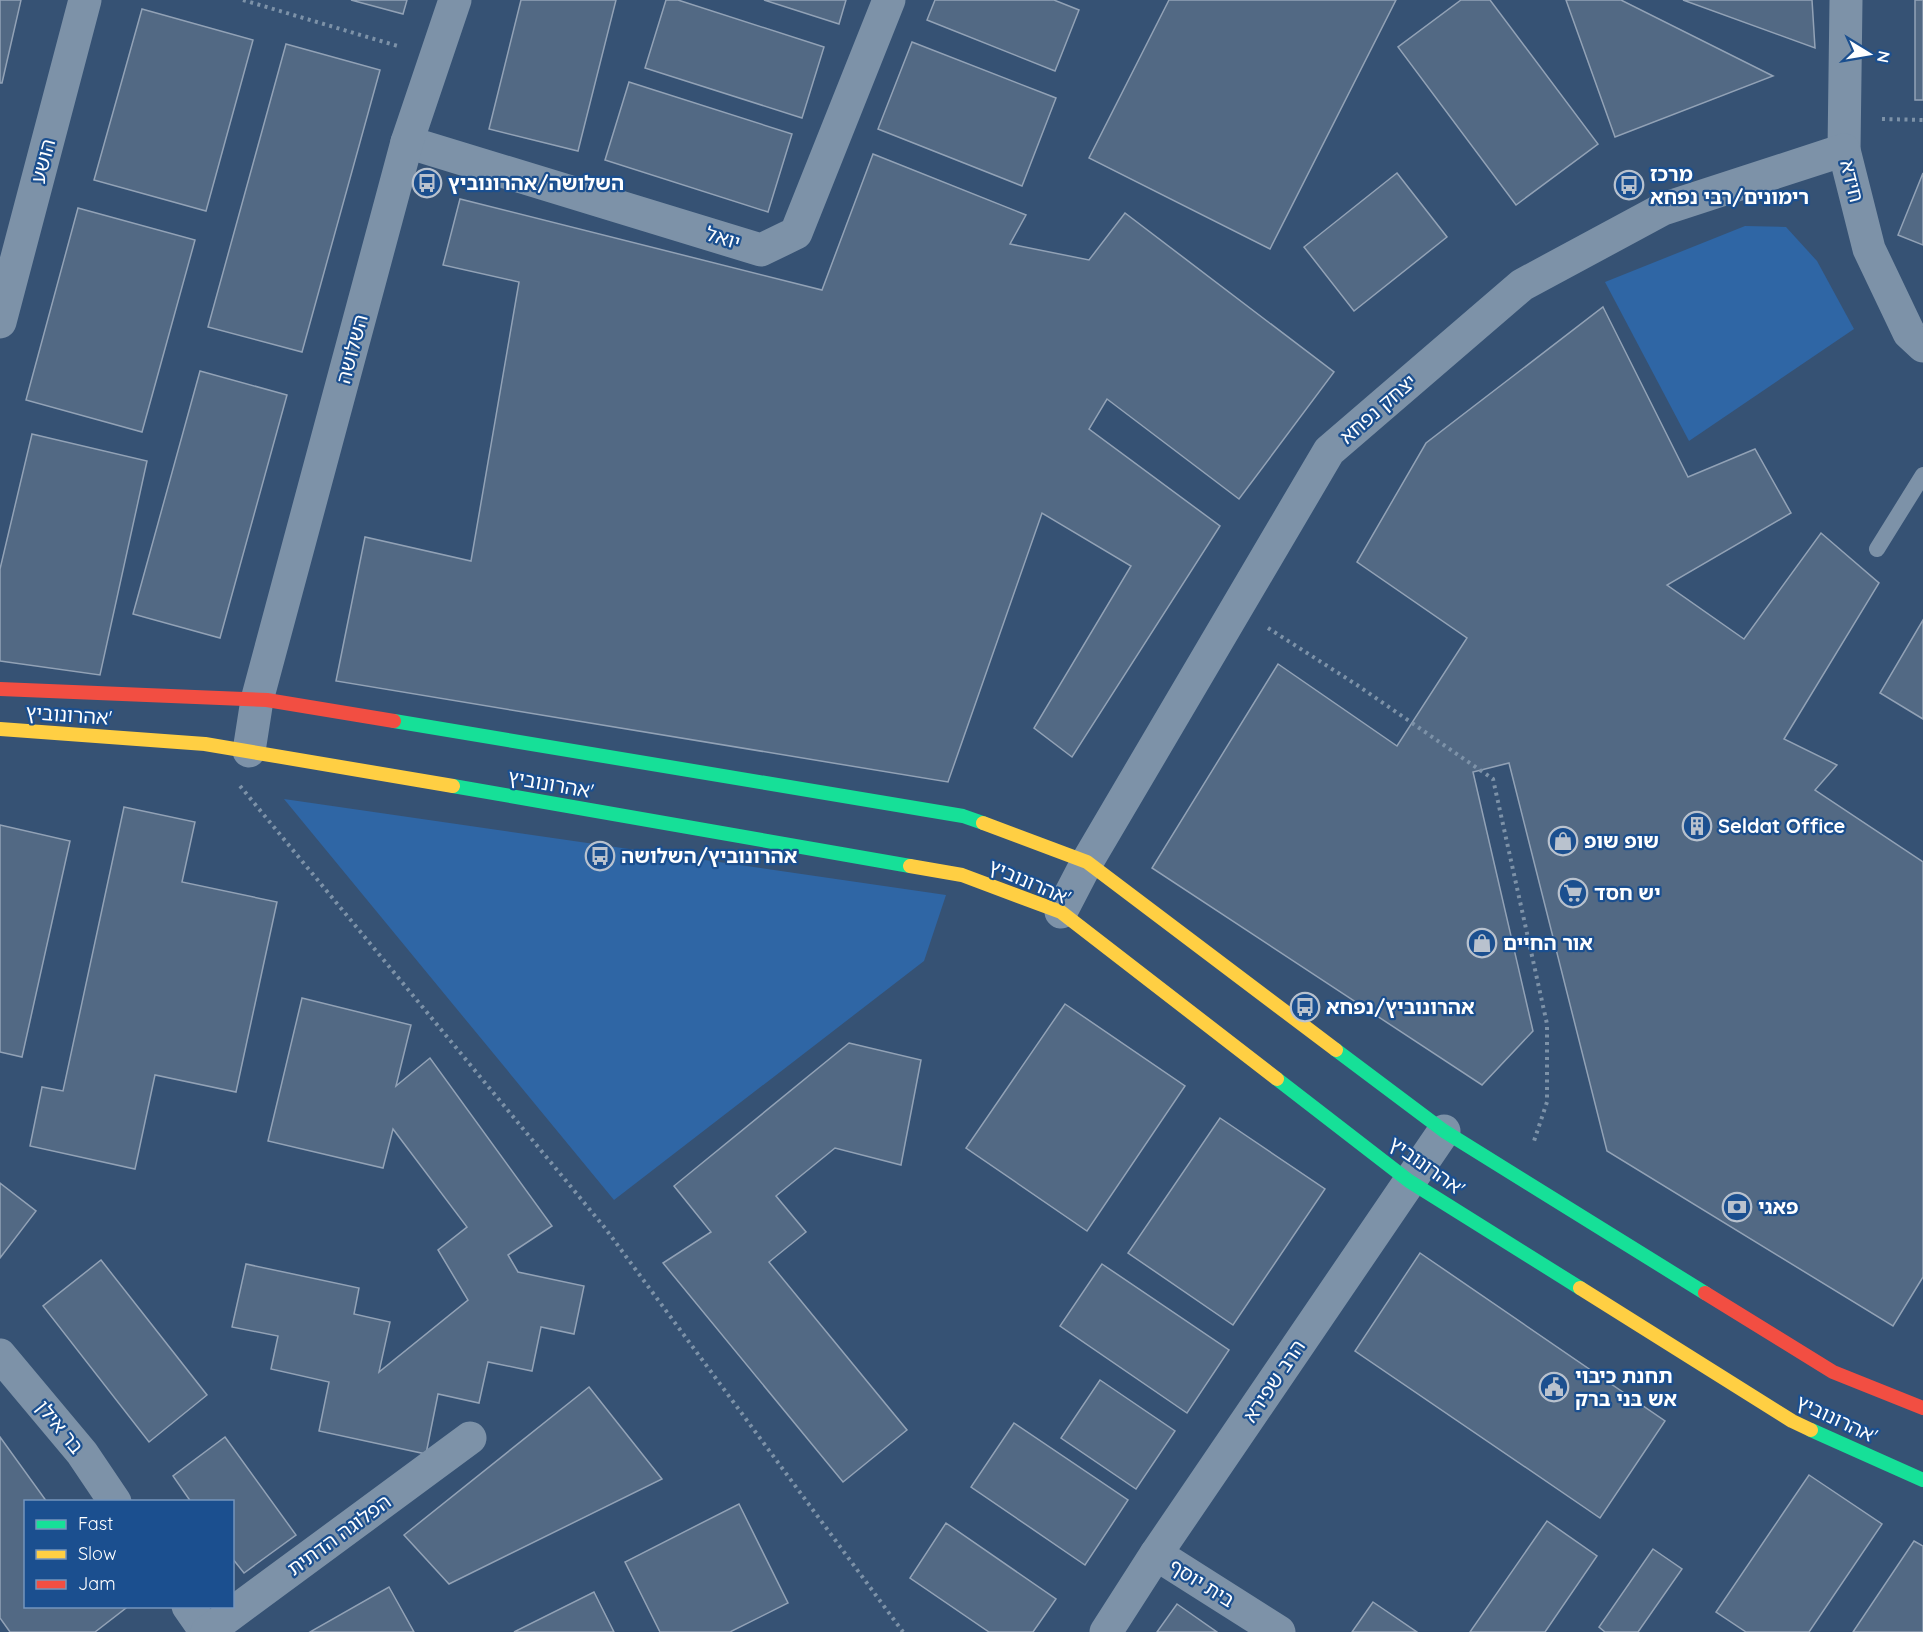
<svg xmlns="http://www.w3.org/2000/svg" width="1923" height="1632" font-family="Quicksand,'Noto Sans Hebrew',sans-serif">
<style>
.green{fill:#2f66a5}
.building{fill:#526984;stroke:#92a2b6;stroke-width:1.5}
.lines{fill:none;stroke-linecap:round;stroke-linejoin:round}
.path{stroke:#7d92a8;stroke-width:4;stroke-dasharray:3 4.5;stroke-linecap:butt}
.lane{stroke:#7d92a8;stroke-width:16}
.street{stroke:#7d92a8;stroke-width:33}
.fast{stroke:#16e098;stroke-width:14}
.slow{stroke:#ffcf43;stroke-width:14}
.jam{stroke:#f24e42;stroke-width:14}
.labels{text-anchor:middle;stroke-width:4.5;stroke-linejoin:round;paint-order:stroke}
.street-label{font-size:20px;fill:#fff;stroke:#1b4f8f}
.poi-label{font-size:20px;font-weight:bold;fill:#fff;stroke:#1b4f8f;text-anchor:start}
</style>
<rect width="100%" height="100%" fill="#365274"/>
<g class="green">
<polygon points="1745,226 1786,227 1817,261 1854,329 1689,441 1605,282"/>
<polygon points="284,799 946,895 924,961 614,1200"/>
</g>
<g class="building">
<polygon points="0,0 21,0 2,83 0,83"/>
<polygon points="351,0 407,0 403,14"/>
<polygon points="521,0 616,0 578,151 489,129"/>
<polygon points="666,0 678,0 824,47 802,118 645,68"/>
<polygon points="764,0 846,0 839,24"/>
<polygon points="935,0 1054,0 1079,10 1055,71 927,20"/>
<polygon points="1169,0 1396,0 1270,249 1089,158"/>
<polygon points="1461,0 1490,0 1598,144 1516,205 1398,47"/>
<polygon points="1566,0 1621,0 1773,76 1615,137"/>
<polygon points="1683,0 1812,0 1815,48"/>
<rect x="1915" y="0" width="8" height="100"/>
<polygon points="142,9 253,40 206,211 94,180"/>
<polygon points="912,42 1056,98 1022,186 878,129"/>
<polygon points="286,44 380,70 302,352 208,327"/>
<polygon points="629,82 792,134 768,212 605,160"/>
<polygon points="873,154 1026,215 1010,244 1089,260 1125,213 1334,372 1239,499 1107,399 1089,429 1220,526 1072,757 1034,728 1131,566 1042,513 948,782 336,681 365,537 471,561 519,282 443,265 460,199 822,290"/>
<polygon points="1397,173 1447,237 1354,311 1304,247"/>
<polygon points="1923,173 1923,245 1898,235"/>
<polygon points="78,208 195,240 142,432 26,400"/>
<polygon points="1603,307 1688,477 1755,449 1791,513 1667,585 1744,639 1821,533 1879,583 1784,739 1837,765 1815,790 1923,862 1923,1277 1893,1326 1607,1151 1509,763 1473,772 1533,1031 1482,1085 1152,868 1278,664 1397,746 1467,638 1357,562 1426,443"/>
<polygon points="200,371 287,395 220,638 133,614"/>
<polygon points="32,434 147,461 100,675 0,661 0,569"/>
<polygon points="1923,620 1923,719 1880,693"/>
<polygon points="124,807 195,822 182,882 277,902 236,1092 155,1075 135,1169 30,1146 42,1087 63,1091"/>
<polygon points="0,825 70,841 22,1057 0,1052"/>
<polygon points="302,998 411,1025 396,1086 430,1058 552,1226 508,1255 518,1272 584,1286 574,1334 541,1327 532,1371 488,1362 479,1403 438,1394 426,1454 319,1431 329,1382 271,1369 278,1336 232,1327 246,1264 359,1288 354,1314 390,1322 379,1372 468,1300 438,1250 467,1227 393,1129 383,1168 268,1141"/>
<polygon points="1065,1004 1185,1086 1087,1231 966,1148"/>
<polygon points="849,1043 921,1060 901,1165 835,1148 776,1196 806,1232 769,1262 907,1430 843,1482 663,1263 711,1232 674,1186"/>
<polygon points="1220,1118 1325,1189 1233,1325 1128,1253"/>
<polygon points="0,1183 36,1211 0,1258"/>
<polygon points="1420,1253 1665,1421 1600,1518 1355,1351"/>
<polygon points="101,1260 207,1395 149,1442 43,1306"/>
<polygon points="1102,1264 1229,1350 1187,1413 1060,1326"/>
<polygon points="1100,1380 1175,1431 1136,1489 1061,1438"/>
<polygon points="589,1387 662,1479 449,1584 404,1535"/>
<polygon points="1014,1423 1128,1500 1085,1565 971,1487"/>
<polygon points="0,1437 47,1502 26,1502 26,1606 125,1606 126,1608 95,1632 10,1632 0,1618"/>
<polygon points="225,1437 296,1535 244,1573 232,1558 232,1502 191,1502 173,1476"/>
<polygon points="1809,1475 1882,1524 1809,1632 1746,1632 1716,1612"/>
<polygon points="739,1504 788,1603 730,1632 660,1632 625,1562"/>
<polygon points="1547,1521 1597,1556 1545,1632 1470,1632"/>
<polygon points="946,1523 1056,1599 1033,1632 989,1632 910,1578"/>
<polygon points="1914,1541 1923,1546 1923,1632 1853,1632"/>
<polygon points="1653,1549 1682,1569 1638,1632 1605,1632 1599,1627"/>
<polygon points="389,1587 414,1632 310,1632"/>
<polygon points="594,1592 614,1632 514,1632"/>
<polygon points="1373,1602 1417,1632 1352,1632"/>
<polygon points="1177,1604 1217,1632 1157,1632"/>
</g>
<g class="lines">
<g class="path">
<polyline points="243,0 401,47"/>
<polyline points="1882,119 1923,120"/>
<polyline points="1268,628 1357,685 1493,779 1547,1024 1547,1102 1533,1144"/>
<polyline points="240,786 605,1228 903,1632"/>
</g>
<polyline class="lane" points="1877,549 1923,475"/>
<g class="street">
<polyline points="1846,0 1844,150 1869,249 1909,333 1923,346"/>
<polyline points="407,142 761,250 796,233 889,0"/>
<polyline points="0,322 85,0"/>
<polyline points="249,751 257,700 407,142 455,0"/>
<polyline points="1061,912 1087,862 1329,451 1522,285 1663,209 1844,150"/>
<polyline points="0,1355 82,1453 115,1502"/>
<polyline points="1156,1554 1279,1632"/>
<polyline points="188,1606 206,1632"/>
<polyline points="207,1632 470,1438"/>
<polyline points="1106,1632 1156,1554 1444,1131"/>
</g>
<g class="fast">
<polyline points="394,721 963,816 983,823"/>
<polyline points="453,786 910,866"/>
<polyline points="1336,1050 1444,1131 1705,1293"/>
<polyline points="1277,1079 1409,1181 1580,1288"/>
<polyline points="1811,1430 1923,1480"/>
</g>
<g class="slow">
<polyline points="0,729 205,744 453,786"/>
<polyline points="983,823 1087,862 1336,1050"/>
<polyline points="910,866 962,875 1061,912 1277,1079"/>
<polyline points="1580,1288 1792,1421 1811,1430"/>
</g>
<g class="jam">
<polyline points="0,689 267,700 394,721"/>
<polyline points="1705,1293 1833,1372 1923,1408"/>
</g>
</g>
<defs>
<g id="bus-ring" transform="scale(1.5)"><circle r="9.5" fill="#1b4f8f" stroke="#b9c2ce" stroke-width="1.5"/><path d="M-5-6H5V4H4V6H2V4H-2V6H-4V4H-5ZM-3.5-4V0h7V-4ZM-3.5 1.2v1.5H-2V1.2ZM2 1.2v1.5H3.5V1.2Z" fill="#b9c2ce"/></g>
<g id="building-ring" transform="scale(1.5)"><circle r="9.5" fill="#1b4f8f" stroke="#b9c2ce" stroke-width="1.5"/><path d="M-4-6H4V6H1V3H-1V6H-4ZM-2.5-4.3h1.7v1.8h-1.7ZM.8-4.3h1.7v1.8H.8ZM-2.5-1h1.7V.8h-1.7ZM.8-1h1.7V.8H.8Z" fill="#b9c2ce"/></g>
<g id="shop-ring" transform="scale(1.5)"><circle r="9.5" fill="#1b4f8f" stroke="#b9c2ce" stroke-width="1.5"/><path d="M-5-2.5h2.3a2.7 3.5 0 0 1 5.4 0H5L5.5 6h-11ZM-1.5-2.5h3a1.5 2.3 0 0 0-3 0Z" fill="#b9c2ce"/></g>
<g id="supermarket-ring" transform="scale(1.5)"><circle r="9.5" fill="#1b4f8f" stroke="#b9c2ce" stroke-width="1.5"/><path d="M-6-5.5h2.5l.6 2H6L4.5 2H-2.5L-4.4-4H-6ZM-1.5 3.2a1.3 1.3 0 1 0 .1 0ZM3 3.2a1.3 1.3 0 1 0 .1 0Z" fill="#b9c2ce"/></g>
<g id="bank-ring" transform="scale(1.5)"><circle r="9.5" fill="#1b4f8f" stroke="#b9c2ce" stroke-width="1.5"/><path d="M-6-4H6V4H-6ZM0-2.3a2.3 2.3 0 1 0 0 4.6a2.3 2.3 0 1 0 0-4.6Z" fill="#b9c2ce"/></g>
<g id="civic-ring" transform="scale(1.5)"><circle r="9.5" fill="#1b4f8f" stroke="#b9c2ce" stroke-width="1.5"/><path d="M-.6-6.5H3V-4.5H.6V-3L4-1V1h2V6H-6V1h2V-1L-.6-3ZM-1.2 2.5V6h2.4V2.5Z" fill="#b9c2ce"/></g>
</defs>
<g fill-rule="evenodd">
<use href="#bus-ring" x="427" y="183"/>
<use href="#bus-ring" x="1629" y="185"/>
<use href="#building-ring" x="1697" y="826"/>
<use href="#shop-ring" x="1563" y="841"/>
<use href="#bus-ring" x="600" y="856"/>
<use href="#supermarket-ring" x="1573" y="893"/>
<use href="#shop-ring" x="1482" y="943"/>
<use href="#bus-ring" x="1305" y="1007"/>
<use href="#bank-ring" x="1737" y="1207"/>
<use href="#civic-ring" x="1554" y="1387"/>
</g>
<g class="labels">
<g class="street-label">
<text transform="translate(43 161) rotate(-75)" y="7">הושע</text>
<text transform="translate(1852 181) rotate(76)" y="7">חידא</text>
<text transform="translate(723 238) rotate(17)" y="7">יואל</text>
<text transform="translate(352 349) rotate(-75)" y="7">השלושה</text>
<text transform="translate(1378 409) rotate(-41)" y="7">יצחק נפחא</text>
<text transform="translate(69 715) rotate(4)" y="7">אהרונוביץ'</text>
<text transform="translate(551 784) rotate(10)" y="7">אהרונוביץ'</text>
<text transform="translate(1030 882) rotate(23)" y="7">אהרונוביץ'</text>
<text transform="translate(1427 1166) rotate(35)" y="7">אהרונוביץ'</text>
<text transform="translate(1274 1381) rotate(-56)" y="7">הרב שפירא</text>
<text transform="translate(1837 1419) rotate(25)" y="7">אהרונוביץ'</text>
<text transform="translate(60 1427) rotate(51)" y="7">בר אילן</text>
<text transform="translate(339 1535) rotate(-36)" y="7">הפלוגה הדתית</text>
<text transform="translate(1202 1583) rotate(32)" y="7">בית יוסף</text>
</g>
<g class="poi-label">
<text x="1650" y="181">מרכז<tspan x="1650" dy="23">רימונים/רבי נפחא</tspan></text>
<text x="448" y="190">השלושה/אהרונוביץ</text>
<text x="1718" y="833">Seldat Office</text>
<text x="1584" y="848">שופ שופ</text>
<text x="621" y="863">אהרונוביץ/השלושה</text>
<text x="1594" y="900">יש חסד</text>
<text x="1503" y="950">אור החיים</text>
<text x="1326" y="1014">אהרונוביץ/נפחא</text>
<text x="1758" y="1214">פאגי</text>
<text x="1575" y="1383">תחנת כיבוי<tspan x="1575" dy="23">אש בני ברק</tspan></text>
</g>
</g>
<rect x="24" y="1500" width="210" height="108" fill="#1b4f8f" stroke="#7695bc" stroke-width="1.5"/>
<rect x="36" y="1520" width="30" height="9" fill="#16e098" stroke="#7695bc" stroke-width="1.5"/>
<text x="78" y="1530" font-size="18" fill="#ffffff">Fast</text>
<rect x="36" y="1550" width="30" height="9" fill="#ffcf43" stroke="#7695bc" stroke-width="1.5"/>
<text x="78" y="1560" font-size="18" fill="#ffffff">Slow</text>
<rect x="36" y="1580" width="30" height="9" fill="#f24e42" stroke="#7695bc" stroke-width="1.5"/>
<text x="78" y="1590" font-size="18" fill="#ffffff">Jam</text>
<g transform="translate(1869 54) rotate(101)" stroke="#1b4f8f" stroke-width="4.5" paint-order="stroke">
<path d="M0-4.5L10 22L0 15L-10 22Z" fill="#ffffff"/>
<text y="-9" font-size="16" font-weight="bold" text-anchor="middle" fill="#ffffff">N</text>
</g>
</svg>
